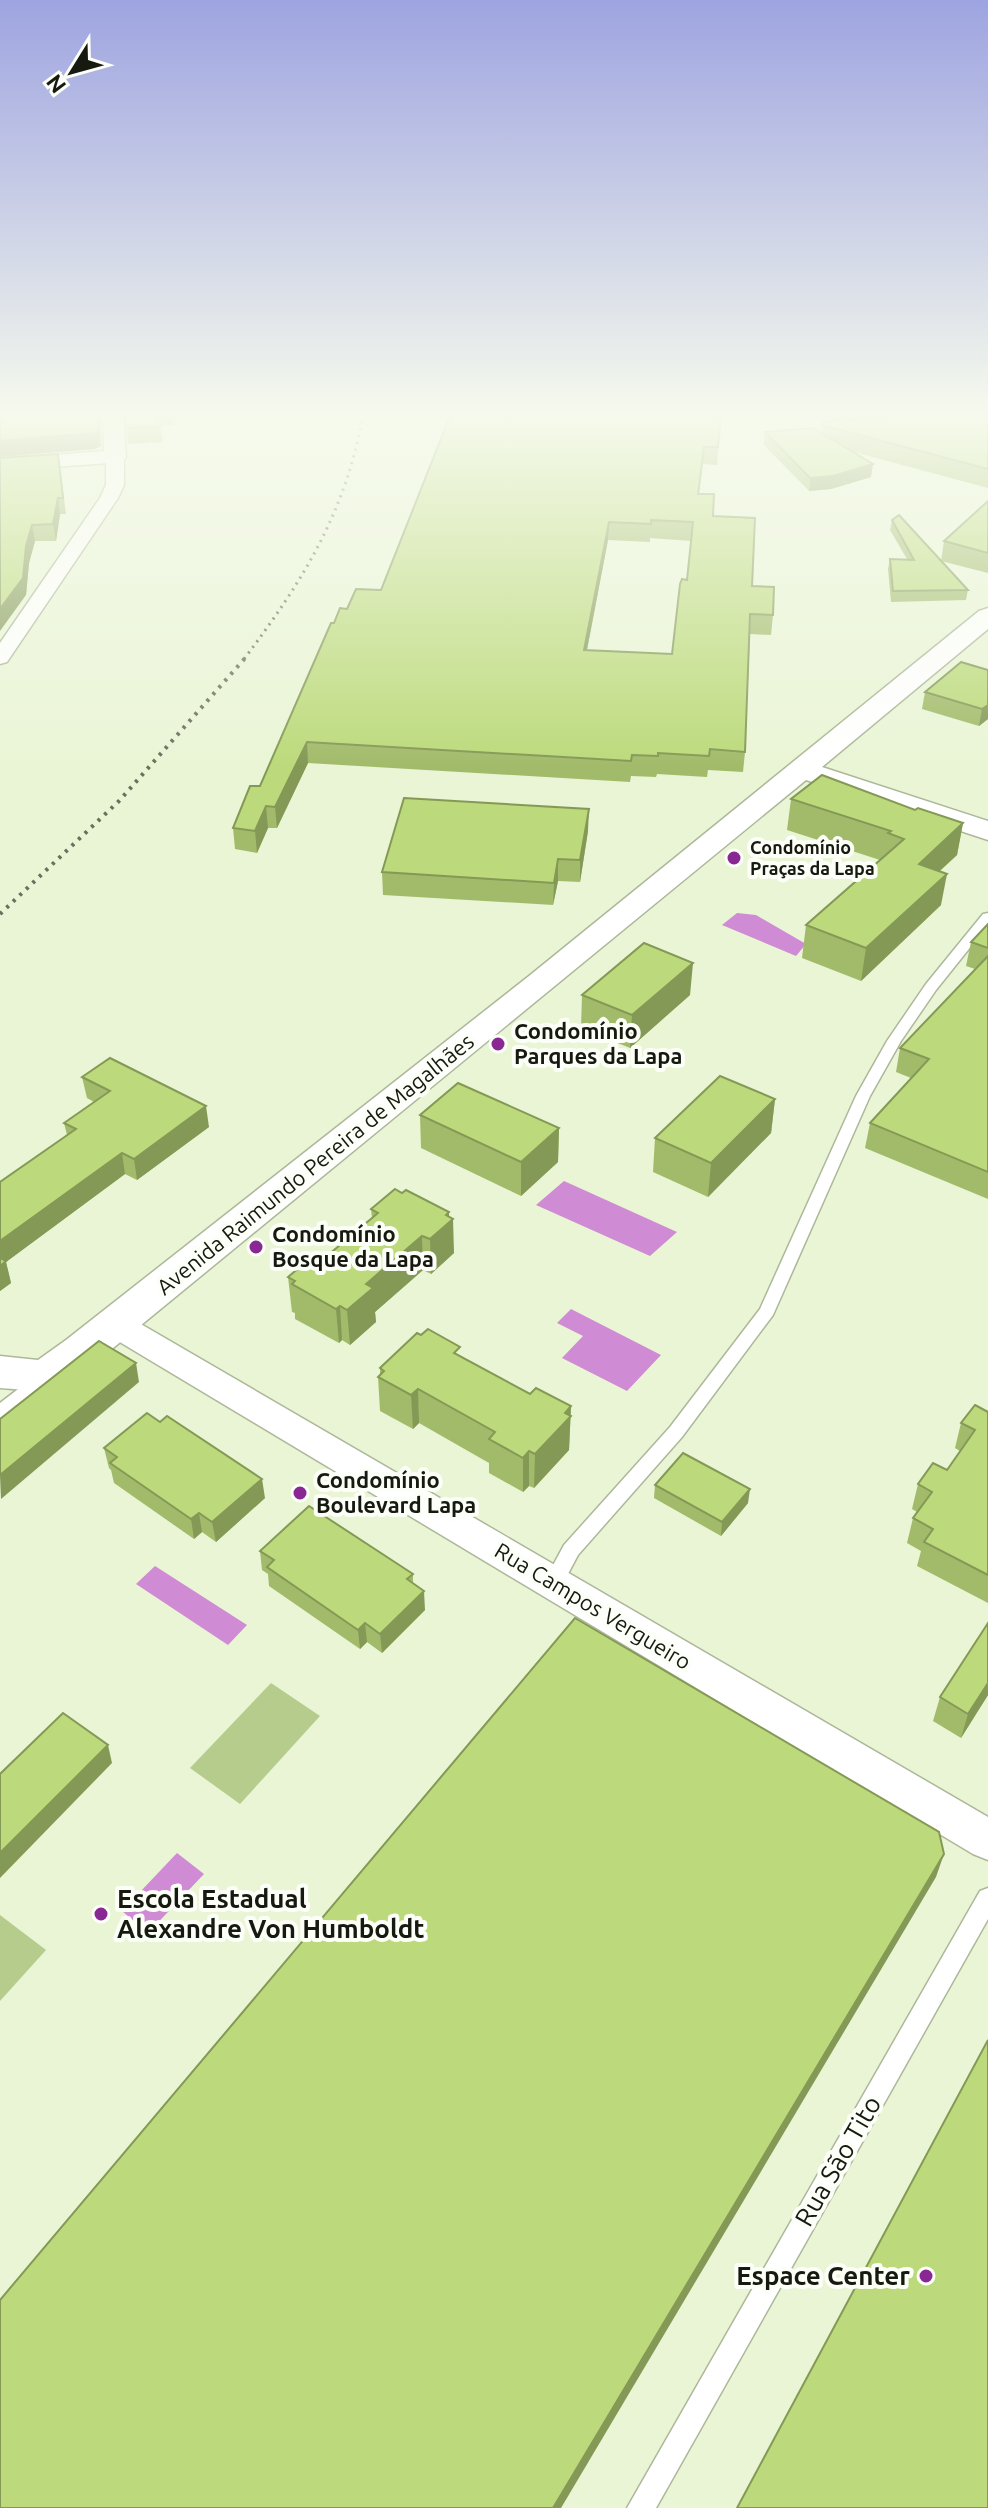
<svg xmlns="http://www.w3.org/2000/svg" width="988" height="2508" font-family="Ubuntu,sans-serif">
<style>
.green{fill:#b6cc8d}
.water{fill:#cf8bd4}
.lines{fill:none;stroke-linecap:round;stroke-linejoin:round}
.service-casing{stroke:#adb79a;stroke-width:3}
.minor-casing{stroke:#adb79a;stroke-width:3}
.tertiary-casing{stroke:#adb79a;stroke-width:3}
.service{fill:#fff;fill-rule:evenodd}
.minor{fill:#fff;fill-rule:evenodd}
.tertiary{fill:#fff;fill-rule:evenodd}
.rail-far1{stroke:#6a705e;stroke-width:3;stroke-dasharray:2 5;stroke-linecap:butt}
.rail{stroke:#6a705e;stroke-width:4;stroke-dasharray:3 6;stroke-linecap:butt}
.wall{fill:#a2bb6a;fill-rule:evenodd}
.shaded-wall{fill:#849956}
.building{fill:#bcda7b;stroke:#849956;stroke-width:2;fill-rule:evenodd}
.poi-dot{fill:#892892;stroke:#fcfef8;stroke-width:3}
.labels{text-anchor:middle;stroke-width:8;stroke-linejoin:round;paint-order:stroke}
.far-poi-label{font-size:18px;font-weight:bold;fill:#16190f;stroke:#fcfef8;text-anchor:start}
.poi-label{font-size:22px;font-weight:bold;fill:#16190f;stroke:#fcfef8;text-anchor:start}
.street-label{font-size:22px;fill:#16190f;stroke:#fcfef8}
.near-poi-label{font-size:26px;font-weight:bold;fill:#16190f;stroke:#fcfef8;text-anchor:start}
.near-street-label{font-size:26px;fill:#16190f;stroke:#fcfef8}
</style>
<rect width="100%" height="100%" fill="#eaf5d6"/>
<g class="green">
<polygon points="271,1683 320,1716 240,1804 190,1768"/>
<polygon points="0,1915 46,1950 0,2001"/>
</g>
<g class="water">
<polygon points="737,913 756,915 806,944 796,956 722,925"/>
<polygon points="564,1181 677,1232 650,1256 536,1205"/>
<polygon points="571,1309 661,1355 627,1391 562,1358 583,1336 557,1323"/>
<polygon points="155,1566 247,1625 228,1645 136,1584"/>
<polygon points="177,1853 204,1874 148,1933 122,1911"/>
</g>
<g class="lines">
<g class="service-casing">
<g id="service">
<polygon points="988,913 988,925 936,990 901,1041 870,1096 773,1315 682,1437 578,1555 561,1587 554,1590 547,1587 544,1582 564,1545 670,1427 760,1309 856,1096 887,1041 926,984 983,914"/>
<polygon points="45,1371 51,1373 54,1377 51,1381 6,1418 0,1420 0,1403 39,1373"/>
<polygon points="988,1888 988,1919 656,2508 627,2508 980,1891"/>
</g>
</g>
<g class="minor-casing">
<g id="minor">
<polygon points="115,452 124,457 124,485 118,498 7,662 0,664 0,643 100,498 106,485 106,457"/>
<polygon points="115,1312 127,1316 988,1817 988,1860 973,1854 103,1332 98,1324 103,1316"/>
</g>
</g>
<g class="tertiary-casing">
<g id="tertiary">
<polygon points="103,416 123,416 126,457 123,462 0,471 0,459 104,451"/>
<path d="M988 608V629L822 767 988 821V840L806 780 96 1362C52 1394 54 1392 0 1388V1356L38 1360 66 1340 529 976 979 611Z"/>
</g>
</g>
<use href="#service" class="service"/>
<use href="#minor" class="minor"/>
<use href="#tertiary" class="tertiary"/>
<path class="rail-far1" d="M244 659C303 581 345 513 363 416"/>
<polyline class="rail" points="0,914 119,801 246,657"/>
</g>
<g class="wall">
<polygon points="125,416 178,416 172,425 161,426 163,442 128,444"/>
<path d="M721 416 717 465 703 464 699 494 752 586 773 615 771 635 750 634 745 752 743 772 708 770 707 777 657 774 656 777 631 776 630 782 308 763 277 828H268L257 853 235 849 233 828 260 786 334 623 347 609ZM650 538 691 541 687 580 672 654 587 650 608 540 650 542Z"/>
<polygon points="815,416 988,416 988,488 854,452 871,477 831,489 809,491 764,445 765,432 821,433 822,422 834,421"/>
<polygon points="58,454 66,514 60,514 56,541 35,541 29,563 26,595 0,458"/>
<polygon points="988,501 988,573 941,561 968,590 966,600 891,602 888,569 890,559 907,559 890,530 892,520 941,561 944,541"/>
<polygon points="961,662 988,719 979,726 922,709 925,692"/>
<polygon points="791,799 915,810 963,823 957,855 940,871 941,905 861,981 802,958 806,925 880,860 787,830"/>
<polygon points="588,831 580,882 558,881 553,905 383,895 382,872"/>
<polygon points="988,924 988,1199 865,1148 870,1123 911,1078 896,1072 900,1048 975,969 966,966 971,942"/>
<polygon points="582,995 690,995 630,1048 581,1028"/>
<polygon points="82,1077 209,1127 137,1180 125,1174 6,1262 11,1283 0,1291 0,1182 67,1135 64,1123 94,1102 87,1098"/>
<polygon points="775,1099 771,1133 708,1197 653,1172 655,1138"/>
<polygon points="420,1115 559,1128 558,1162 521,1196 421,1148"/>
<polygon points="371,1209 449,1217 454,1253 431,1274 423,1270 375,1312 376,1322 350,1345 342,1340 339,1343 295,1319 295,1313 292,1312 288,1277 321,1261 372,1218"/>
<polygon points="460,1356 530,1394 571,1406 569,1450 534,1488 529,1486 523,1492 489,1473 489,1463 419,1423 413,1429 380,1411 378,1377 380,1375 380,1368"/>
<polygon points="988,1412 988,1603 917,1566 921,1551 907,1543 913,1518 917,1512 912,1509 918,1484 947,1470 960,1451 955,1448 961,1423"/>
<polygon points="104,1448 265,1498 216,1542 202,1532 194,1539 114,1483 111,1470 109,1468"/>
<polygon points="655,1485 748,1503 721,1536 654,1498"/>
<polygon points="260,1551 413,1574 413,1583 425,1610 382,1653 367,1642 360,1649 269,1586 268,1574 262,1570"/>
<polygon points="988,1695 961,1738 933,1721 940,1697"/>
</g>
<g class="shaded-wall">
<polygon points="100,416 101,446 95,449 0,457 0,441"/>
<polygon points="159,416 178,416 172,425 160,426"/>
<polygon points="873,464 871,477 831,489 809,491 810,478"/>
<polygon points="58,498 60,514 56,541 53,524"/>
<polygon points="609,522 608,540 583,670 584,650"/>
<polygon points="32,525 35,541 29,563 26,595 0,631 0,609 26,546"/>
<polygon points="988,705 988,719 979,726 982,709"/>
<polygon points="307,742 308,763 277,828 275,807"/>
<polygon points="266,806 268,828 257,853 255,831"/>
<polygon points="589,809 588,831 580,882 580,860"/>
<polygon points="963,823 957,855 913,895 919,864"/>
<polygon points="558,859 558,881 553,905 554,883"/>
<polygon points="947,874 941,905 861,981 866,948"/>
<polygon points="693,963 690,995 630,1048 632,1015"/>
<polygon points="775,1099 771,1133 708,1197 711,1163"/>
<polygon points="206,1106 209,1127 137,1180 134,1159"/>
<polygon points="559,1128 558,1162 521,1196 521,1162"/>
<polygon points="122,1153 125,1174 6,1262 11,1283 0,1291 0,1241"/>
<polygon points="449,1212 449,1222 453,1219 454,1253 431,1274 430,1239"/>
<polygon points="422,1236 423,1270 375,1312 376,1322 350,1345 347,1310 366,1284"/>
<polygon points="340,1306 342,1340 339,1343 336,1309"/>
<polygon points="136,1363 139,1382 1,1499 0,1475"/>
<polygon points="418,1389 419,1423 413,1429 411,1395"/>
<polygon points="571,1406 569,1450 534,1488 535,1454"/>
<polygon points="529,1451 529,1486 523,1492 523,1458"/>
<polygon points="262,1479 265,1498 216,1542 212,1522"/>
<polygon points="750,1489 748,1503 721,1536 722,1522"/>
<polygon points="199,1513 202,1532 194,1539 191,1519"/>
<polygon points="424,1591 425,1610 382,1653 380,1634"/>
<polygon points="365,1623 367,1642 360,1649 358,1630"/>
<polygon points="988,1683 988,1695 961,1738 968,1714"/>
<polygon points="108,1745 112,1763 0,1878 0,1853"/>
<polygon points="944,1854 936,1877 561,2508 553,2508"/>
</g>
<g class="building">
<polygon points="0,416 98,416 99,430 93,433 0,441"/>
<polygon points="125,416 159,416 161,426 126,428"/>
<path d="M450 416H721L718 447H704L698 494H714L713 516 755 518 752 586 774 587 773 615 750 614 745 752 710 749 709 756 658 753V756L632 755 631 761 307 742 275 807 266 806 255 831 233 828 250 786H260L331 623H334L340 608 347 609 356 589 381 590ZM651 520 693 522 687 580 682 579 680 584 672 654 584 650 609 522 651 524Z"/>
<polygon points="885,416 988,416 988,469 822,425 822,422 888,417"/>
<polygon points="813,428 873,464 833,476 810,478 765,432"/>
<polygon points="58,454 63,498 58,498 53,524 32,525 26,546 23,578 0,609 0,458"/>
<polygon points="988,501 988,553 944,541"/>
<polygon points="899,515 968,590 893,591 890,559 914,560 892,520"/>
<polygon points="961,662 988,670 988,705 982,709 925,692"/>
<polygon points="822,775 915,810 918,808 963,823 919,864 947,874 866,948 806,925 904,839 888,833 891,831 791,799"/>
<polygon points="404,798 589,809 580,860 558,859 554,883 382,872"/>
<polygon points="988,924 988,948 971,942"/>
<polygon points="644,943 693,963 632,1015 582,995"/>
<polygon points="988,956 988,1172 870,1123 929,1059 900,1048"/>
<polygon points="110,1058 206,1106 134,1159 122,1153 0,1241 0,1182 76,1129 64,1123 110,1091 82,1077"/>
<polygon points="720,1076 775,1099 711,1163 655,1138"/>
<polygon points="458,1083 559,1128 521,1162 420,1115"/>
<polygon points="395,1189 402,1193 406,1190 449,1212 446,1215 453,1219 430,1239 422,1236 366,1284 373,1288 347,1310 340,1306 336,1309 292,1284 295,1281 288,1277 313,1256 321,1261 378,1213 371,1209"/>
<polygon points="0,1258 6,1261 0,1266"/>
<polygon points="428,1329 460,1347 454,1353 530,1394 536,1388 571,1406 565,1413 571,1416 535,1454 529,1451 523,1458 489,1439 495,1432 418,1389 411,1395 378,1377 384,1371 380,1368 417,1333 421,1335"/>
<polygon points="99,1341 136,1363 0,1475 0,1419"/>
<polygon points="975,1405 988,1412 988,1575 924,1542 933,1529 913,1518 932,1492 918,1484 933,1463 947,1470 975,1430 961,1423"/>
<polygon points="147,1413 160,1422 167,1416 262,1479 212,1522 199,1513 191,1519 110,1463 117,1457 104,1448"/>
<polygon points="683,1453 750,1489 722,1522 655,1485"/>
<polygon points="309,1506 413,1574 407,1579 424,1591 380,1634 365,1623 358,1630 267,1567 274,1560 260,1551"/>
<polygon points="575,1618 939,1832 944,1854 553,2508 0,2508 0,2300"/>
<polygon points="988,1623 988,1683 968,1714 940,1697"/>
<polygon points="63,1713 108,1745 0,1853 0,1774"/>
<polygon points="988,2040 988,2508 737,2508"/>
</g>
<linearGradient id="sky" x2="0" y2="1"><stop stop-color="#9ea4e0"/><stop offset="0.54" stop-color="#f6faed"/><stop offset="1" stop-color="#f6faed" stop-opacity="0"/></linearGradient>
<rect width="988" height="767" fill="url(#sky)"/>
<g class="poi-dot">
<circle cx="734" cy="858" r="8"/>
<circle cx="498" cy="1044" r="8"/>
<circle cx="256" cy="1247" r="8"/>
<circle cx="300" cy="1493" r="8"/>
<circle cx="101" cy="1914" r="8"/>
<circle cx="926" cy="2276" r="8"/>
</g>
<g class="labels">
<g class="far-poi-label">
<text x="750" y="854">Condomínio<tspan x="750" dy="21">Praças da Lapa</tspan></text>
</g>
<g class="poi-label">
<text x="514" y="1039">Condomínio<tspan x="514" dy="25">Parques da Lapa</tspan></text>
<text x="272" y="1242">Condomínio<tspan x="272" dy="25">Bosque da Lapa</tspan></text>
<text x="316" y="1488">Condomínio<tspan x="316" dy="25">Boulevard Lapa</tspan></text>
</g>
<g class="street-label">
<text transform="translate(315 1164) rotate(-39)" y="8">Avenida Raimundo Pereira de Magalhães</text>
<text transform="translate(593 1606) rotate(31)" y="8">Rua Campos Vergueiro</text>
</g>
<g class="near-poi-label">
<text x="117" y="1908">Escola Estadual<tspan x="117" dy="30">Alexandre Von Humboldt</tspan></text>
<text x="910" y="2285" text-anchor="end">Espace Center</text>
</g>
<g class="near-street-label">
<text transform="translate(838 2161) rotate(-60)" y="9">Rua São Tito</text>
</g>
</g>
<g transform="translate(72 72) rotate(233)" stroke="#fcfef8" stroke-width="6" paint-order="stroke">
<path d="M0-6L14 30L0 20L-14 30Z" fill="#16190f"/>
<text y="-12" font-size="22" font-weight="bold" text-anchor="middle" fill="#16190f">N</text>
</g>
</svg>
